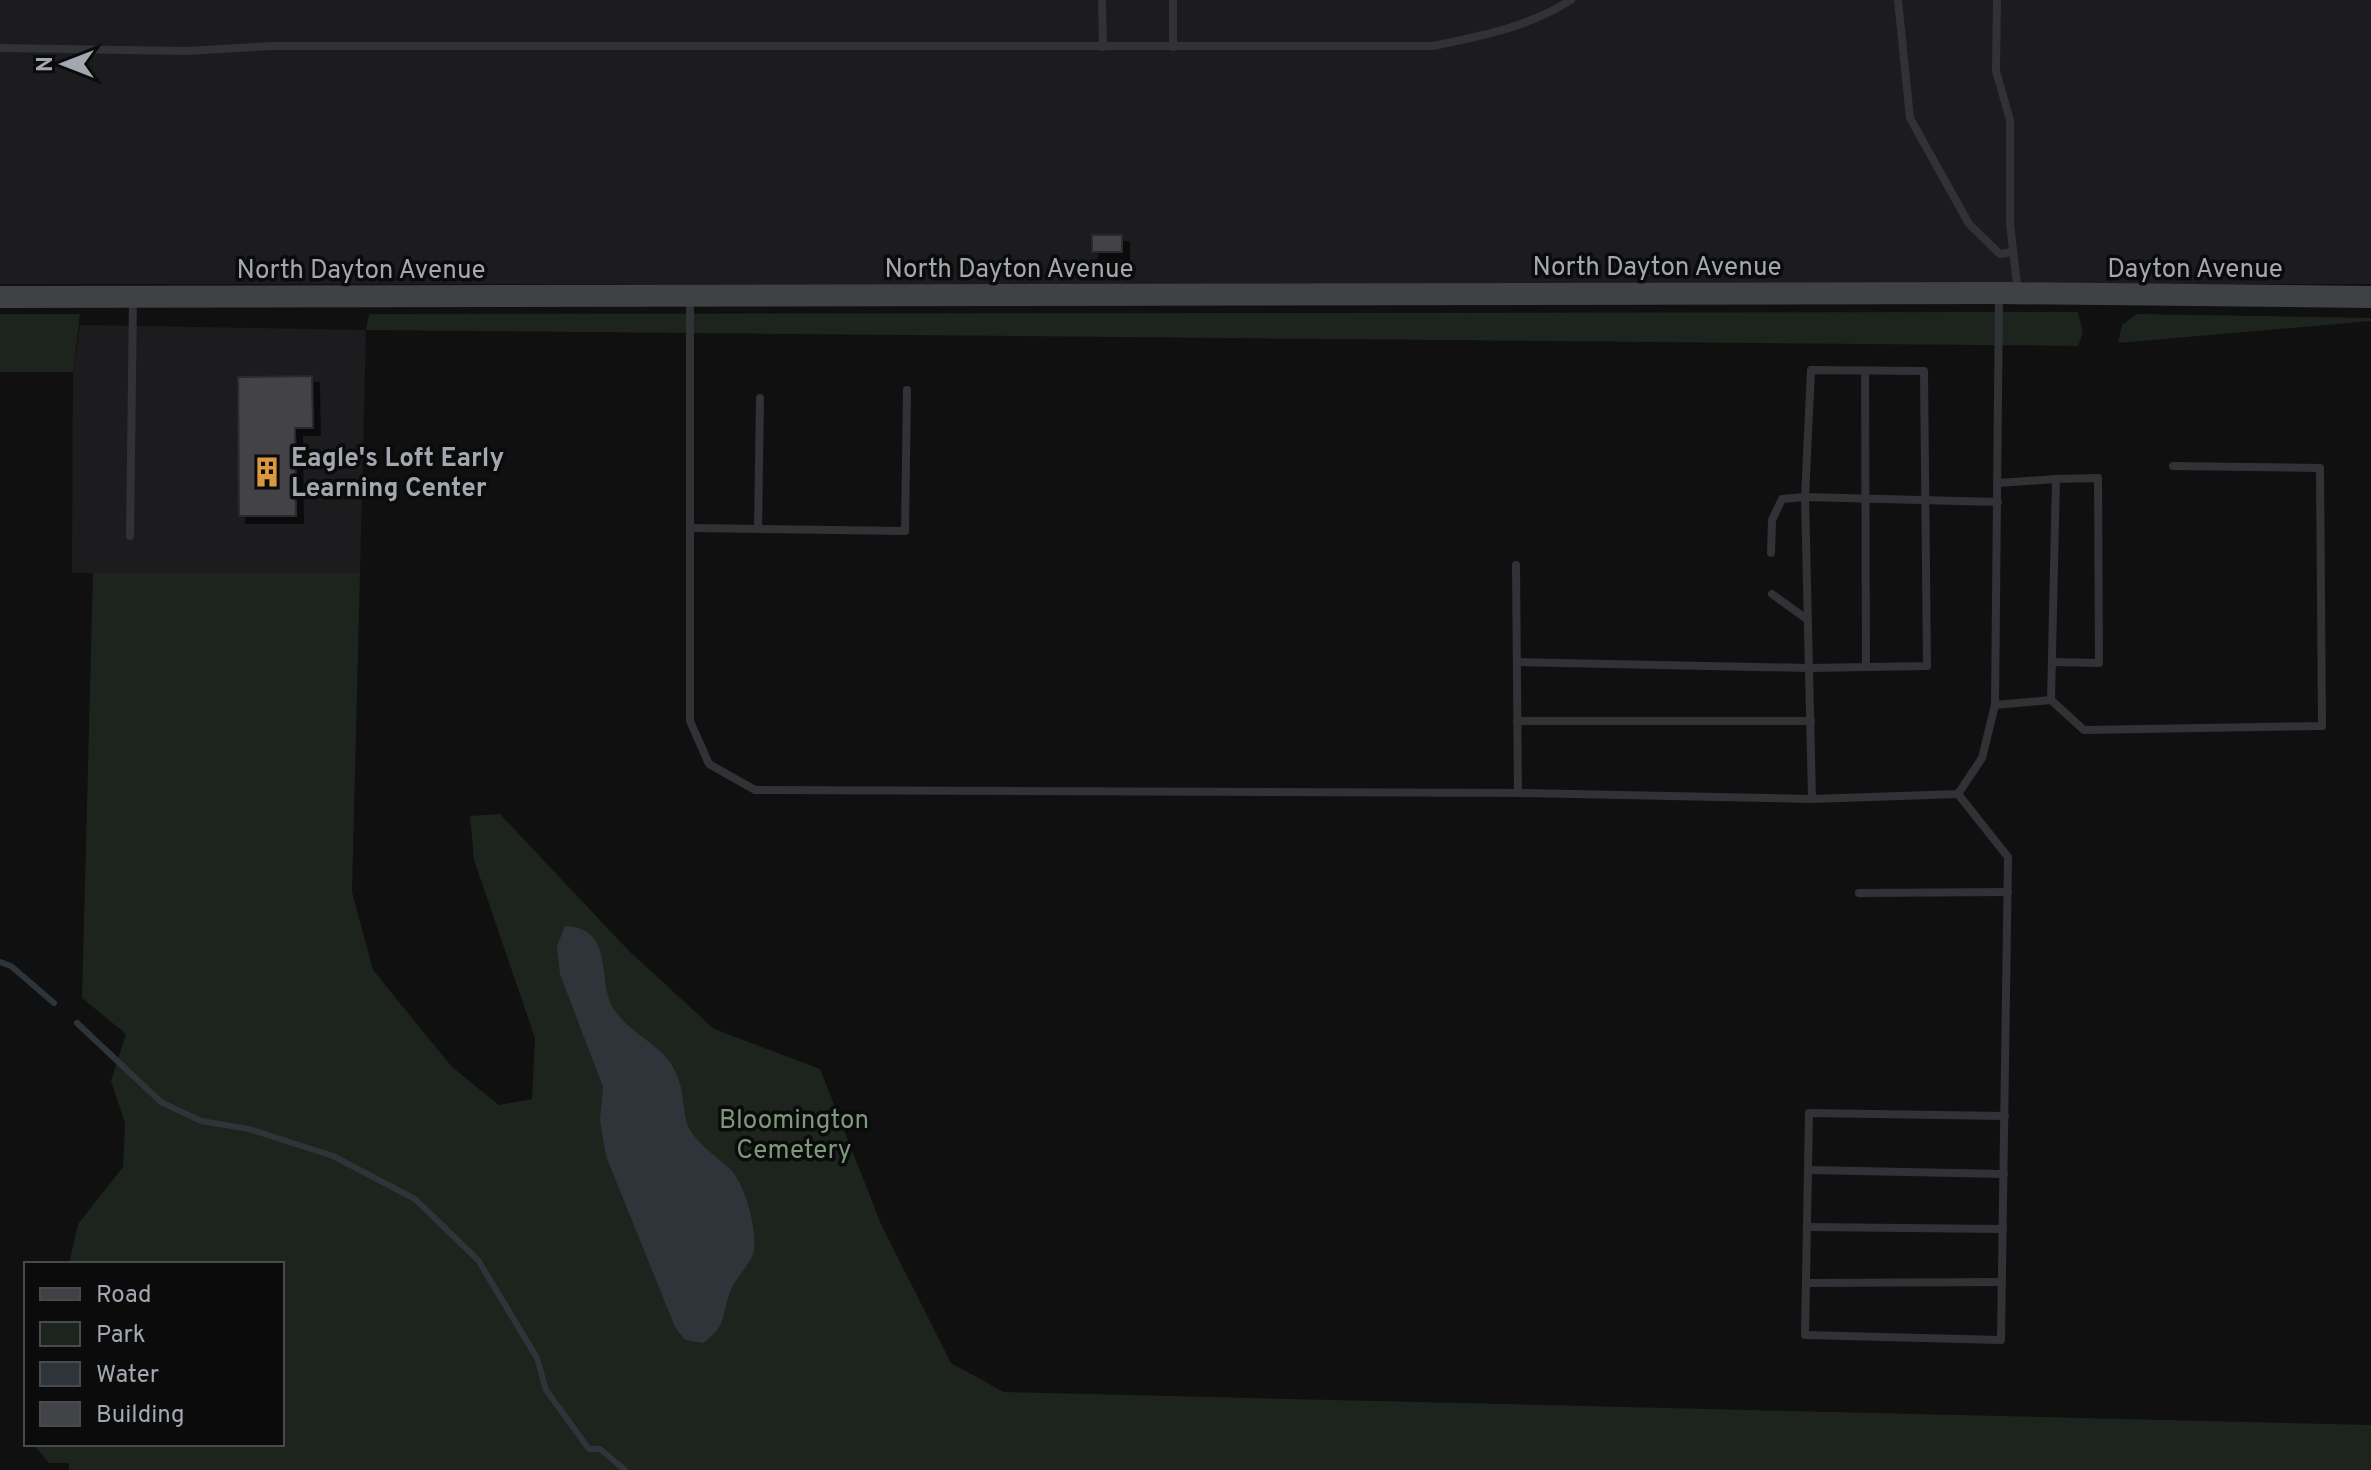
<svg xmlns="http://www.w3.org/2000/svg" width="2371" height="1470" font-family="Overpass,sans-serif">
<style>
.built{fill:#1c1c1e}
.green{fill:#1d231d}
.water{fill:#2d353a}
.lines{fill:none;stroke-linecap:round;stroke-linejoin:round}
.stream{stroke:#2d353a;stroke-width:6}
.building{fill:#424346;stroke:#2a2a2d;stroke-width:2;filter:url(#shadow)}
.lane{stroke:#313235;stroke-width:8}
.secondary{stroke:#404145;stroke-width:22}
.labels{text-anchor:middle;stroke-width:7;stroke-linejoin:round;paint-order:stroke}
.street-label{font-size:26px;fill:#a3a8b0;stroke:#0b0b0c}
.poi-label{font-size:26px;font-weight:bold;fill:#a3a8b0;stroke:#0b0b0c;text-anchor:start}
.park-label{font-size:26px;fill:#7c997b;stroke:#0b0b0c}
</style>
<defs>
<filter id="shadow"><feDropShadow dx="7" dy="7" stdDeviation="0" flood-color="#0009"/></filter>
</defs>
<rect width="100%" height="100%" fill="#101011"/>
<g class="built">
<rect x="0" y="0" width="2371" height="284"/>
<polygon points="80,325 366,330 360,573 72,573 73,372"/>
</g>
<g class="green">
<polygon points="2078,312 2083,333 2078,346 366,330 369,314"/>
<polygon points="0,314 80,314 73,372 0,372"/>
<polygon points="2137,314 2371,318 2371,321 2118,343 2122,325"/>
<polygon points="93,573 360,573 352,892 373,970 452,1067 499,1105 532,1099 535,1038 474,860 470,816 500,814 629,951 714,1029 820,1069 881,1224 951,1363 1004,1392 2371,1425 2371,1470 69,1470 69,1463 49,1463 33,1444 282,1444 282,1264 69,1264 78,1224 123,1167 125,1123 111,1081 126,1034 82,998"/>
</g>
<path class="water" d="M565 926C617 928 595 982 615 1011 629 1032 655 1042 669 1061 688 1087 680 1113 690 1130 700 1146 716 1156 730 1169 745 1184 757 1228 754 1250 752 1263 735 1278 730 1292 721 1317 727 1326 703 1343L685 1340 675 1327 606 1156 600 1121 603 1087 560 974 557 946Z"/>
<g class="lines">
<g class="stream">
<polyline points="0,962 11,966 54,1003"/>
<polyline points="77,1023 161,1102 201,1121 249,1129 333,1156 415,1199 478,1260 537,1358 546,1390 589,1449 600,1449 625,1470"/>
</g>
</g>
<g class="building">
<rect x="1092" y="235" width="30" height="17"/>
<polygon points="312,376 313,428 295,428 296,516 239,516 238,377"/>
</g>
<g class="lines">
<g class="lane">
<polyline points="1102,0 1103,47"/>
<polyline points="1173,0 1173,47"/>
<polyline points="1898,0 1910,118 1969,224 2000,254 2013,252"/>
<polyline points="1997,0 1996,71 2010,120 2010,224 2018,293"/>
<path d="M0 48 186 51 271 46H1433C1481 36 1529 27 1571 0"/>
<polyline points="690,298 690,721 709,764 755,790 1518,793 1812,799 1805,497 1998,502"/>
<polyline points="1865,371 1866,667"/>
<polyline points="1998,483 2056,479 2051,700 1995,705 1999,294"/>
<polyline points="691,528 905,531 907,390"/>
<polyline points="758,529 760,398"/>
<polyline points="130,536 133,298"/>
<polyline points="1516,565 1518,793"/>
<polyline points="1772,594 1808,620"/>
<polyline points="1517,662 1810,668 1927,666 1924,371 1811,370 1805,497 1782,499 1772,520 1771,553"/>
<polyline points="2052,662 2099,663 2098,478 2056,479"/>
<polyline points="2051,700 2084,730 2322,726 2320,468 2173,466"/>
<polyline points="1517,721 1811,721"/>
<polyline points="1958,794 2008,857 2001,1340 1805,1335 1809,1113 2005,1116"/>
<polyline points="1812,799 1958,794 1982,758 1995,705"/>
<polyline points="1859,893 2008,892"/>
<polyline points="1808,1170 2004,1174"/>
<polyline points="1807,1227 2003,1229"/>
<polyline points="1806,1283 2002,1282"/>
</g>
<polyline class="secondary" points="0,297 1999,293 2371,297"/>
</g>
<defs>
<g id="building-bare" transform="scale(2.4)"><path d="M-4-6H4V6H1V3H-1V6H-4ZM-2.5-4.3h1.7v1.8h-1.7ZM.8-4.3h1.7v1.8H.8ZM-2.5-1h1.7V.8h-1.7ZM.8-1h1.7V.8H.8Z" fill="#dc983d" stroke="#0b0b0c" stroke-width="2.5" paint-order="stroke"/></g>
</defs>
<g fill-rule="evenodd">
<use href="#building-bare" x="267" y="472"/>
</g>
<g class="labels">
<g class="street-label">
<text x="1657" y="275">North Dayton Avenue</text>
<text x="1009" y="277">North Dayton Avenue</text>
<text x="2195" y="277">Dayton Avenue</text>
<text x="361" y="278">North Dayton Avenue</text>
</g>
<g class="poi-label">
<text x="291" y="466">Eagle's Loft Early<tspan x="291" dy="30">Learning Center</tspan></text>
</g>
<g class="park-label">
<text x="794" y="1128">Bloomington<tspan x="794" dy="30">Cemetery</tspan></text>
</g>
</g>
<rect x="24" y="1262" width="260" height="184" fill="#0b0b0c" stroke="#484a4e" stroke-width="2"/>
<rect x="40" y="1288" width="40" height="12" fill="#404145" stroke="#484a4e" stroke-width="2"/>
<text x="96" y="1302" font-size="24" fill="#a3a8b0">Road</text>
<rect x="40" y="1322" width="40" height="24" fill="#1d231d" stroke="#484a4e" stroke-width="2"/>
<text x="96" y="1342" font-size="24" fill="#a3a8b0">Park</text>
<rect x="40" y="1362" width="40" height="24" fill="#2d353a" stroke="#484a4e" stroke-width="2"/>
<text x="96" y="1382" font-size="24" fill="#a3a8b0">Water</text>
<rect x="40" y="1402" width="40" height="24" fill="#424346" stroke="#484a4e" stroke-width="2"/>
<text x="96" y="1422" font-size="24" fill="#a3a8b0">Building</text>
<g transform="translate(64 64) rotate(270)" stroke="#0b0b0c" stroke-width="6" paint-order="stroke">
<path d="M0-6L14 30L0 20L-14 30Z" fill="#a3a8b0"/>
<text y="-12" font-size="22" font-weight="bold" text-anchor="middle" fill="#a3a8b0">N</text>
</g>
</svg>
